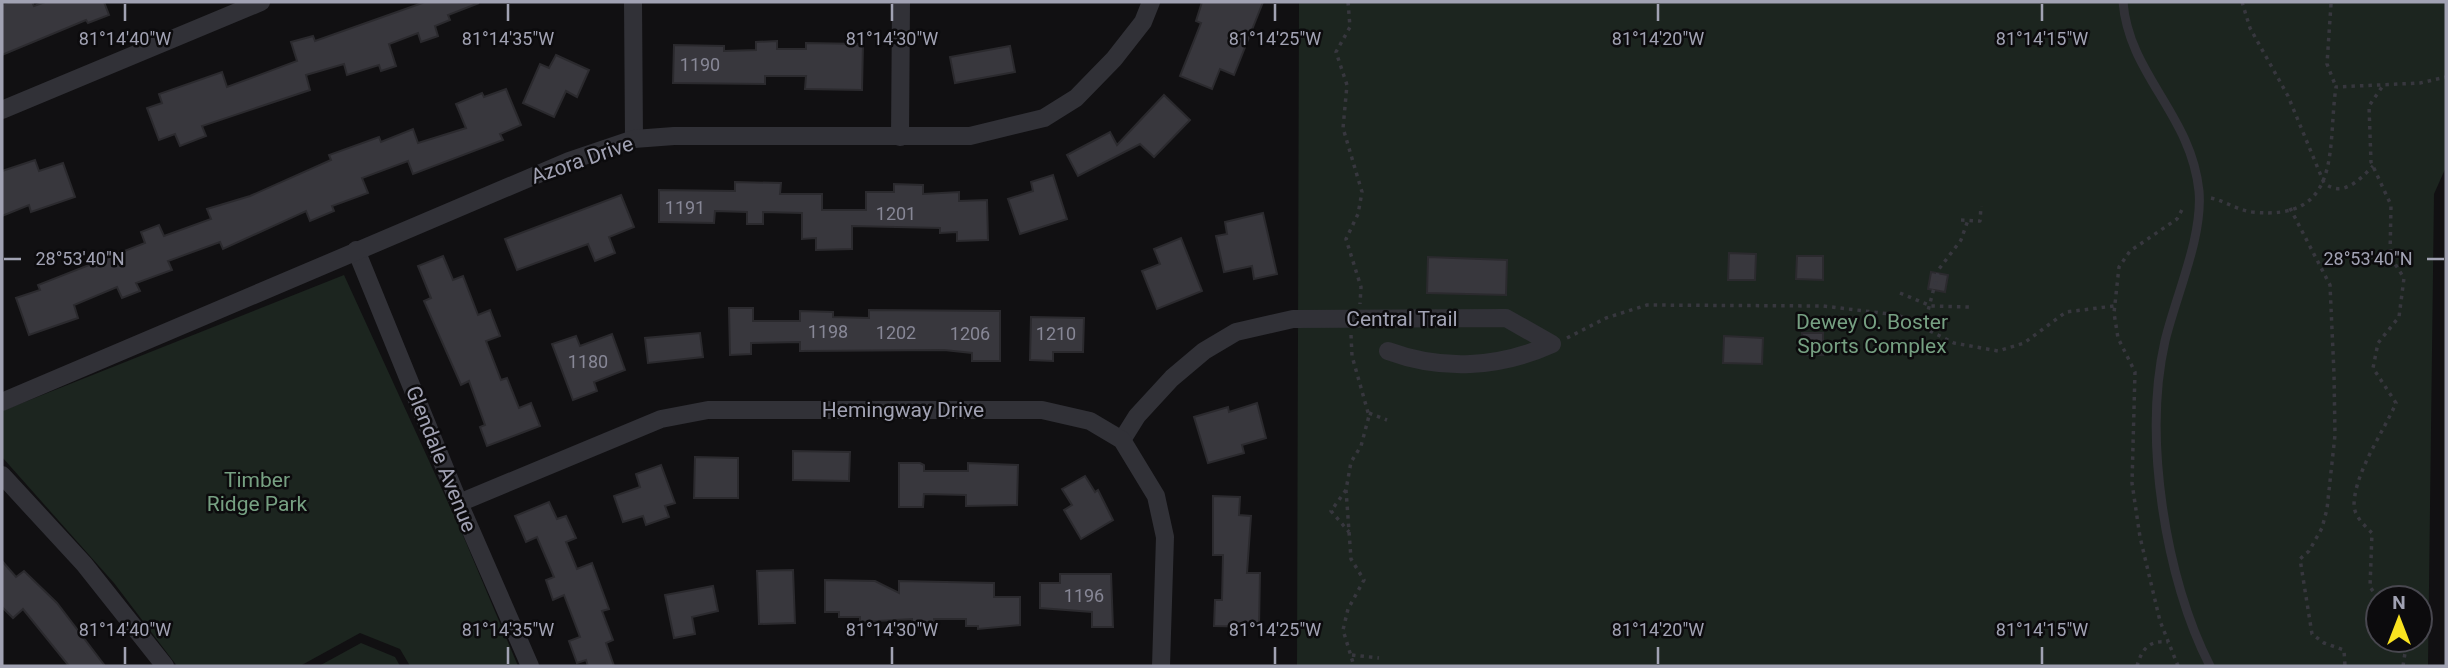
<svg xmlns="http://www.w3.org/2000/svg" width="2448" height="668" font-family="Roboto,sans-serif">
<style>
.green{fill:#1c251f;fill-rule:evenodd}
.building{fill:#38373d;stroke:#2b2a2e;stroke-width:2}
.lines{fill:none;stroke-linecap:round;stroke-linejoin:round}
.path{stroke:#37373e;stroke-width:3.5;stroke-dasharray:3.5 5;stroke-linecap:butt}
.lane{stroke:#313137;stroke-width:9}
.street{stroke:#313137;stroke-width:18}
.ticks{fill:none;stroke:#a1a2b3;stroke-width:2.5}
.labels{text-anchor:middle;stroke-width:5;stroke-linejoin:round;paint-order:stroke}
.number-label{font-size:18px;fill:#878796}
.street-label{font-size:21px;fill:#a1a2b3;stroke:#0c0b0d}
.park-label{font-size:21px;fill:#76a082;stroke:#0c0b0d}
.ticks-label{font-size:18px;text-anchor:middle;fill:#a1a2b3;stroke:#0c0b0d;stroke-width:5;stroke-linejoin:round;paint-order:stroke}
</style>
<rect width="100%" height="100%" fill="#111012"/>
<g class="green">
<path d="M1299 2H2446V167L2434 194 2428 666H1297ZM2378 598H2420V640H2378Z"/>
<polygon points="344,275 462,533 518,666 410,666 400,649 360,633 300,666 177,666 114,583 2,457 2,411"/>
<polygon points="361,643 395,657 400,666 319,666"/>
</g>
<g class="building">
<polygon points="8,2 32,2 34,6 45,2 104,2 109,15 88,23 86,20 2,55 2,4"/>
<polygon points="425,2 479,3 448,15 450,20 435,26 438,36 421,42 418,33 389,44 396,66 381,71 379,65 347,75 344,64 306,75 310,90 202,126 206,136 180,146 175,134 159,140 147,108 162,103 159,94 222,72 227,87 297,61 291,42 313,36 315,41"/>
<polygon points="1202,2 1263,2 1234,75 1220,69 1212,89 1180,76 1201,23 1196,21"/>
<polygon points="777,41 777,49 806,49 806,43 863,44 862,90 805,89 806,76 765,76 765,84 673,83 674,45 724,46 724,51 756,50 756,42"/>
<polygon points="1010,46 1015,72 955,83 950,57"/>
<polygon points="556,55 589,70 577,97 566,91 554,117 523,103 540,64 549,68"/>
<polygon points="506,89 521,125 500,134 503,140 413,174 408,161 362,178 368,193 332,206 334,211 310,221 306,211 223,249 220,242 168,261 172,270 136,283 140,291 122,298 117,287 74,305 78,318 29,335 16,298 40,290 38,285 145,243 141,232 159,225 164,236 211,219 207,209 250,196 331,160 329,155 379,137 381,142 413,129 418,143 466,128 456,104 482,93 484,97"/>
<polygon points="1164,95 1190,120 1154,157 1140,144 1078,176 1067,155 1110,132 1117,145"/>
<polygon points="35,160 39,171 63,163 75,197 31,212 29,205 2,216 2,171"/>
<polygon points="1053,175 1067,219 1020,234 1008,199 1033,191 1031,182"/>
<polygon points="735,182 781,183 780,194 822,194 822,210 866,210 866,192 894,192 894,184 923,185 923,194 959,192 959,201 987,200 988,240 957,241 957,232 940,233 940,228 852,226 852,249 816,250 816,238 802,239 802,213 763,212 763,224 747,224 747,212 715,211 714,223 659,222 659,190 735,191"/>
<polygon points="621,195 634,227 609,237 615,253 595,261 588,244 517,270 505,239"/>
<polygon points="1263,213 1277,274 1254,279 1252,266 1224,272 1216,236 1227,234 1225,222"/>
<polygon points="1181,238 1202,291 1157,309 1142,271 1160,264 1154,249"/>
<polygon points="1729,253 1756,254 1755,280 1728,280"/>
<polygon points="443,256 453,280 463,276 478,315 490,310 500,336 486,341 501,380 507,378 519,408 531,403 540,426 487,446 480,427 485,425 469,381 461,385 424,301 431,298 418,266"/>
<polygon points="1797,256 1823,256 1823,280 1796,279"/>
<polygon points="1428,257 1507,260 1506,295 1427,293"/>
<polygon points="1931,272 1948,275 1945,292 1928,289"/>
<polygon points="729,308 753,308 753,321 800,321 800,311 833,312 833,317 869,318 869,310 1000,311 1000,361 972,361 972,353 944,350 800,351 800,342 751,343 751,354 730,355"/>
<polygon points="1031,317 1084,318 1083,352 1053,352 1053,361 1030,360"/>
<polygon points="700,333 703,357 648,363 645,338"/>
<polygon points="1802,333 1823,333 1823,355 1803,355"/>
<polygon points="612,334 625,370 594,382 597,391 573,400 552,344 576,336 580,346"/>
<polygon points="1724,336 1763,338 1762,364 1723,363"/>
<polygon points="1257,403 1266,438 1242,445 1244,453 1208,463 1194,417 1228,407 1229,412"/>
<polygon points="793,451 850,452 849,481 793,480"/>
<polygon points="695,457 738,458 738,498 694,498"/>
<polygon points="899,463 920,463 924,465 924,471 968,471 968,463 1018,465 1017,505 966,506 966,495 924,494 923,507 899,507"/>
<polygon points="661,465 675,503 665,506 669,517 646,525 643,516 623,522 614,496 640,487 636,474"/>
<polygon points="1085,476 1095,492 1098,490 1113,520 1081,539 1064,510 1072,505 1062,489"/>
<polygon points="1213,496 1240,497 1239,515 1251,516 1247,573 1260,573 1259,627 1214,626 1215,600 1222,600 1223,555 1213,555"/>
<polygon points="549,502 557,519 566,516 576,538 566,542 577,569 592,563 609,609 602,611 613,640 606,643 614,666 588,666 586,660 577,663 569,641 580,637 564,595 553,600 546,580 554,577 537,537 526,542 515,516"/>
<polygon points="2,561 16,577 24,571 57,603 105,666 69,666 23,609 13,618 2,607"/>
<polygon points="793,570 795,623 759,624 757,571"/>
<polygon points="1060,574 1111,574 1113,627 1092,627 1092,612 1040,608 1040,583 1060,583"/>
<polygon points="825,580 875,581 899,593 899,581 994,583 994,597 1020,597 1020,625 978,629 978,626 966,626 966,619 934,619 934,622 912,622 912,619 860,622 860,617 839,617 839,612 825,612"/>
<polygon points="713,586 718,611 692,617 695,634 674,638 665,595"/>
</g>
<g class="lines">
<g class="path">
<polyline points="1348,2 1350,27 1336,52 1347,85 1343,128 1362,192 1358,214 1346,239 1361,287 1360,304"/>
<path d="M2242 2 2250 28 2288 96 2324 183C2343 198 2359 180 2373 166"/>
<polyline points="2331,4 2327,64 2336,87"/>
<path d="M2211 198C2225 201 2237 210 2252 212 2344 222 2327 146 2336 87L2420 83 2446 77"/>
<polyline points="2290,208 2330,285 2334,374 2335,435 2327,509 2322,528 2309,551 2300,559 2312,634 2324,643 2344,650 2345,666"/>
<polyline points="1961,220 1980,221 1981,206"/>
<polyline points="1900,293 1931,306 1969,307"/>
<polyline points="1924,326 1939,269 1961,240 1968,220"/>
<polyline points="1351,335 1352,356 1369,416 1361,446 1351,462 1346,490 1351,559 1364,580 1348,609 1343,630 1354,666"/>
<polyline points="1567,338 1606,318 1647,305 1823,306 1898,315 1954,343 1998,351 2024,343 2066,312 2114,306"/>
<polyline points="1369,413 1387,420"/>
<polyline points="1346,490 1331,511 1349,532"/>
<path d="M2378 598 2370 587 2372 533C2365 526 2355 517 2354 506 2354 473 2383 433 2396 403L2373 368 2378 343 2399 317 2404 278 2390 256 2391 205 2371 162 2369 106 2384 84"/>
<polyline points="1352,655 1379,658"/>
<path d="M2137 666C2142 649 2149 640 2168 642"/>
<polyline points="2178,666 2160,621 2140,537 2132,483 2135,372 2118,338 2114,313 2119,267 2130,251 2177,219 2184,206"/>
<polyline points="2403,666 2407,640"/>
</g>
<path class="lane" d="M2123 2C2129 75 2191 114 2199 191 2203 237 2176 295 2165 341 2143 437 2165 579 2210 666"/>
<g class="street">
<polyline points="633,2 634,139"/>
<polyline points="2,110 261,2"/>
<polyline points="900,137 901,2"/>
<polyline points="356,250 459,503 530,666"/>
<polyline points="2,402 569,161 634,139 674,136 970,136 1044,118 1076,98 1114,59 1143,22 1151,2"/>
<path d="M1122 440 1137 416 1172 378 1204 351 1236 332 1293 319 1506 318 1552 344C1499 368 1442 371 1388 351"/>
<polyline points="2,475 84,564 165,666"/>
<polyline points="459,503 661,419 708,410 1042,410 1090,421 1122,440 1156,496 1165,537 1161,666"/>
</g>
</g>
<path class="ticks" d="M125 4V21M508 4V21M892 4V21M1275 4V21M1658 4V21M2042 4V21M4 259H21M2427 259H2444M125 647V664M508 647V664M892 647V664M1275 647V664M1658 647V664M2042 647V664"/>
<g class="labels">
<g class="number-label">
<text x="700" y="71">1190</text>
<text x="685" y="214">1191</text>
<text x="896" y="220">1201</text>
<text x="828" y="338">1198</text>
<text x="896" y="339">1202</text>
<text x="970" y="340">1206</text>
<text x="1056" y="340">1210</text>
<text x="588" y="368">1180</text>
<text x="1084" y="602">1196</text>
</g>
<g class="street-label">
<text transform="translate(582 160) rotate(-19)" y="7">Azora Drive</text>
<text x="1402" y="326">Central Trail</text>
<text x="903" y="417">Hemingway Drive</text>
<text transform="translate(441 459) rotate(68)" y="7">Glendale Avenue</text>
</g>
<g class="park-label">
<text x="1872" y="329">Dewey O. Boster<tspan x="1872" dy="24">Sports Complex</tspan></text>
<text x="257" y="487">Timber<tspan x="257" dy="24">Ridge Park</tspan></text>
</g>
</g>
<g class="ticks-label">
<text x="125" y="45">81°14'40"W</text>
<text x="508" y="45">81°14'35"W</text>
<text x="892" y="45">81°14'30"W</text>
<text x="1275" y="45">81°14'25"W</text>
<text x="1658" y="45">81°14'20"W</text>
<text x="2042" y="45">81°14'15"W</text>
<text x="80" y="265">28°53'40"N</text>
<text x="2368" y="265">28°53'40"N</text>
<text x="125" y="636">81°14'40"W</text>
<text x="508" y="636">81°14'35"W</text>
<text x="892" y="636">81°14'30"W</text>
<text x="1275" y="636">81°14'25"W</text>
<text x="1658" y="636">81°14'20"W</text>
<text x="2042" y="636">81°14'15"W</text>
</g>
<rect width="2448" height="668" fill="none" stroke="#a1a2b3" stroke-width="7"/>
<g transform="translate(2399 619)"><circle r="33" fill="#0c0b0d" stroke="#48474f" stroke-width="2"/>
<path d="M0-5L12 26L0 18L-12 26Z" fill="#fae320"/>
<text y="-10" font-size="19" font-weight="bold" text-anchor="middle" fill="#a1a2b3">N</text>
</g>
</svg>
